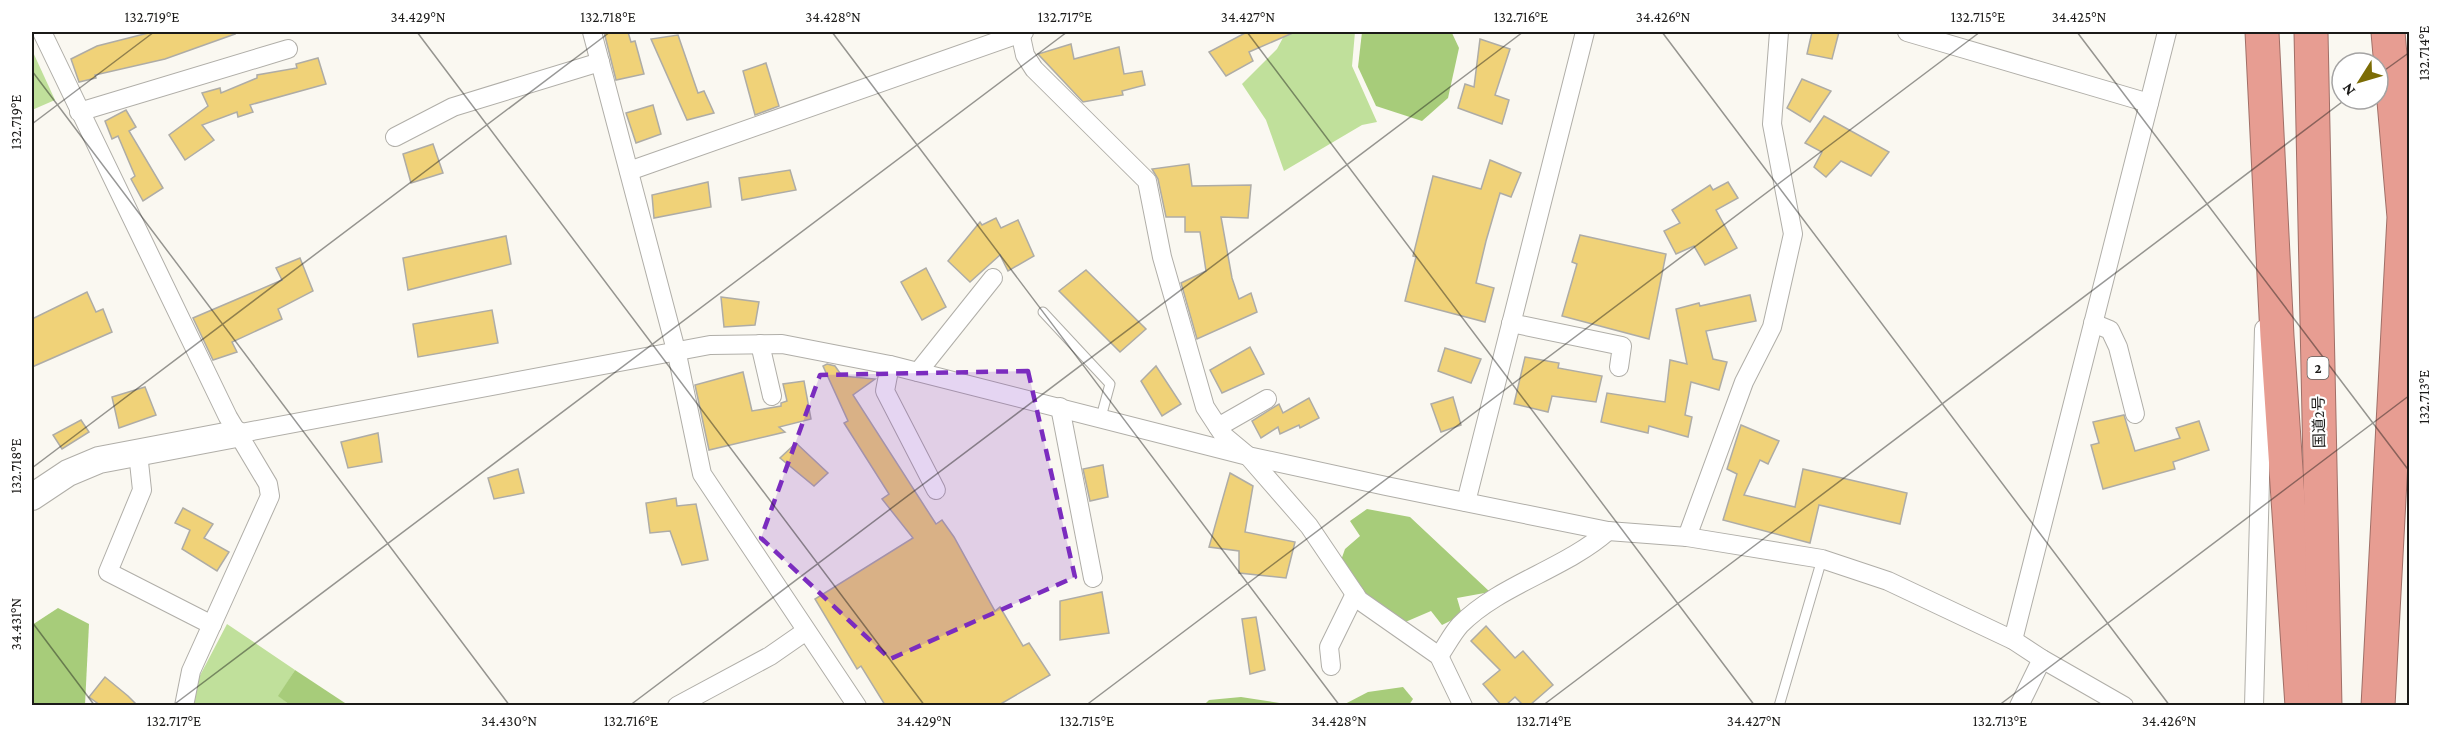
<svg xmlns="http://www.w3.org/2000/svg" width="2441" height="737" font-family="'Crimson Pro','Noto Sans JP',serif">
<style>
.green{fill:#c0e09b}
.forest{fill:#a7cc7a}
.building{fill:#f0d278;stroke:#aeaca6;stroke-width:1.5}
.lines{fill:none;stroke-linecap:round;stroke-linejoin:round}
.lane-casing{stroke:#b0aea8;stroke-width:11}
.street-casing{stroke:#b0aea8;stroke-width:20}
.secondary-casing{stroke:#b0aea8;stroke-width:28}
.highway-casing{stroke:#a06f67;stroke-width:35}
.lane{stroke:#fff;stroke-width:9}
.street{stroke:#fff;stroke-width:18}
.secondary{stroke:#fff;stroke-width:26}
.highway{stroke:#e79d92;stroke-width:33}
.marked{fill:#7b2cbf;fill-opacity:0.2;stroke:#7b2cbf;stroke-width:4.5;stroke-dasharray:12 8;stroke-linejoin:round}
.ticks{fill:none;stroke:#1b1a18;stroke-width:1.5;stroke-opacity:0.45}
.labels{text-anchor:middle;stroke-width:4.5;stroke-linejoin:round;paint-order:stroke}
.shield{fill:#fff;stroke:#5f5f5d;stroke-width:1.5}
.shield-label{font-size:14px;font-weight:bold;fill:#1b1a18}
.street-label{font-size:15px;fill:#1b1a18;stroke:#fff}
.neatline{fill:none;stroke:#1b1a18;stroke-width:2}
.ticks-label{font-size:15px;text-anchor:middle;fill:#1b1a18}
</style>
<rect width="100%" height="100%" fill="#faf8f1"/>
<g class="green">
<polygon points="1286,32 1355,32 1352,66 1377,122 1362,125 1284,171 1266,120 1242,84 1277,49"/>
<polygon points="32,50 55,100 32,110"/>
<polygon points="227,624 295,670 279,696 290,705 184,706"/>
</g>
<g class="forest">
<polygon points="1362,32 1452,33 1459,48 1448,98 1422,121 1376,106 1358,67"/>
<polygon points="1367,509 1410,517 1490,592 1457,598 1462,615 1442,625 1431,611 1403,623 1362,599 1339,566 1345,549 1360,536 1350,521"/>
<polygon points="58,608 89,624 85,705 32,705 32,625"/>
<polygon points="295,670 348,705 290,705 278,696"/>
<polygon points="1403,687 1413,699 1409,705 1343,705 1368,692"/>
<polygon points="1241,697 1292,705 1204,705 1209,700"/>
</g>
<g class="building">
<polygon points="152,32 234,32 235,34 165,59 95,75 96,78 79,82 71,59 97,46"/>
<polygon points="604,32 628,32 631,42 635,41 644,74 616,80"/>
<polygon points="1247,32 1295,32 1249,52 1253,61 1226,76 1209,52"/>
<polygon points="1812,32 1839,32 1832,59 1807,54"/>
<polygon points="678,35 698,93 704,91 714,113 687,120 651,39"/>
<polygon points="1480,39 1510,49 1495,95 1509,100 1502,124 1458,108 1465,84 1474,87"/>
<polygon points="1071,44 1074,59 1119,47 1124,74 1142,71 1145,85 1122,91 1123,95 1083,102 1038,54"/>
<polygon points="318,58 326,84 250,105 253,112 238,117 237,112 202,125 214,140 185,160 169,135 208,106 202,93 220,88 221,93 257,78 257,75 297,68 296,64"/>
<polygon points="766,63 779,106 755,115 743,71"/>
<polygon points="1802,79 1831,91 1810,122 1787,108"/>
<polygon points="653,105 661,134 636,143 626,113"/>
<polygon points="126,110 136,127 129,131 163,188 143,201 131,179 135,176 118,136 112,139 105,121"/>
<polygon points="1824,116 1889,152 1871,176 1841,161 1826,177 1814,167 1822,152 1805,143"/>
<polygon points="433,144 443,173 411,183 403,154"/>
<polygon points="1490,160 1521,173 1511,197 1500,193 1486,241 1476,283 1494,288 1485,322 1405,301 1416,257 1413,256 1433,176 1481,189"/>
<polygon points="1189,164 1192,186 1251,185 1248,218 1221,217 1232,278 1239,299 1251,293 1257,312 1197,339 1181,283 1206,271 1200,232 1185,232 1185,217 1166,217 1158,179 1152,169"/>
<polygon points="790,170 796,190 742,200 739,178"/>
<polygon points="708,182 711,207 654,218 652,195"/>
<polygon points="1728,182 1738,198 1716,210 1737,248 1705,265 1694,246 1676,254 1664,231 1680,223 1672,210 1710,185 1713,190"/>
<polygon points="996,218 1001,228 1018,220 1034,256 1008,271 1000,255 970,282 948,261 980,222 982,225"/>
<polygon points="1580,235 1666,254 1649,339 1562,316 1577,264 1572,262"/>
<polygon points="506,236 511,264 408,290 403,258"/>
<polygon points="300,258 313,291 278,309 282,319 232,342 237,352 213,360 193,318 282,280 276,268"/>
<polygon points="926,268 946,307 922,320 901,282"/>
<polygon points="1086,270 1146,329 1120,352 1059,291"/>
<polygon points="87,292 96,312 103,309 112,332 32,367 32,319"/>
<polygon points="1750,295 1756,321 1706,331 1713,359 1727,362 1719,390 1691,382 1685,415 1692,417 1688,437 1649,426 1648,433 1601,422 1607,393 1665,402 1670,360 1687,364 1676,309 1699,303 1700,306"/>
<polygon points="721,297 759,302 755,325 724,327"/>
<polygon points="492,310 498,343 418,357 413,324"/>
<polygon points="1250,347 1264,374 1222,393 1210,370"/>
<polygon points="1445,348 1481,359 1471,383 1438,371"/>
<polygon points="1525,357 1559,363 1558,368 1602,376 1596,402 1552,396 1548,412 1514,404"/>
<polygon points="827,364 835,366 842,376 875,379 853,395 936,524 942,520 954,537 995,611 1000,607 1023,646 1029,643 1050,675 999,705 885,705 861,666 857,669 815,599 913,538 882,499 889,494 844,423 848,421 823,366"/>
<polygon points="1156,366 1181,404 1162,416 1141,381"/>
<polygon points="743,372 752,411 781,406 781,403 787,401 783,384 804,381 811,419 779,427 785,432 709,450 695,385"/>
<polygon points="145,387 156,415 119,428 112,397"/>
<polygon points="1453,397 1461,425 1441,432 1431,404"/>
<polygon points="1309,398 1319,418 1300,428 1299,425 1280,434 1278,427 1261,438 1252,421 1279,404 1283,413"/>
<polygon points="2124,415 2135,451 2180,438 2176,428 2199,421 2209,450 2173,462 2175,469 2103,489 2091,445 2099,443 2093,422"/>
<polygon points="81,420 89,432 62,449 53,435"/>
<polygon points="1741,425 1779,441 1768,464 1760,460 1744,495 1795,507 1803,469 1907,493 1900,524 1819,505 1810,543 1723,520 1737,474 1727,469"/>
<polygon points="378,433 382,462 348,468 341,442"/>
<polygon points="796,443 828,473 814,486 780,458"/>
<polygon points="1103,465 1108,497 1090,501 1083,469"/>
<polygon points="518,469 524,493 494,499 488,478"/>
<polygon points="1230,473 1253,486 1245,532 1295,542 1286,578 1239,573 1239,551 1209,547"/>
<polygon points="676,498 677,506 696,504 708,560 682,565 670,531 650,533 646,503"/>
<polygon points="183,508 213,524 204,538 229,552 217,571 182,549 190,530 175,523"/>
<polygon points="1102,592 1109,633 1060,640 1060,601"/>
<polygon points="1256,617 1265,670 1250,674 1242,619"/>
<polygon points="1486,626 1515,658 1523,651 1553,685 1530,705 1523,705 1515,697 1506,705 1501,705 1483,684 1500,670 1471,641"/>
<polygon points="105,677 128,696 137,705 100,705 89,697"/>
</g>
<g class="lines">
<g class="lane-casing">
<g id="lane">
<polyline points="1043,312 1110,384 1101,417"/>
<polyline points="1779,706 1822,559"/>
</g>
</g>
<g class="street-casing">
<g id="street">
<polyline points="42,32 228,417 268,484 270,496 191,671 184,706"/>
<polyline points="592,32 677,354 702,474 857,706"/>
<polyline points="1020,32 1025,55 1034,69 1147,181 1162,257 1205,407 1224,436 1248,456 1309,526 1359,600 1439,656 1463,706"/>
<polyline points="1907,32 2149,103"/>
<polyline points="79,112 288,49"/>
<polyline points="395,137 453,107 600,62"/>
<polyline points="629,171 1024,32"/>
<polyline points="1511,323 1622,346 1619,367"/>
<polyline points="2093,323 2110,330 2118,347 2135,414"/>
<polyline points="760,344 772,396"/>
<polyline points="890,365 885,391 936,490"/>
<polyline points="918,372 993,278"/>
<polyline points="1060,407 1093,578"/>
<polyline points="1218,427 1267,399"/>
<polyline points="236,434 710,345 782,344 890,365 1248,456 1386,486 1608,531 1687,537 1822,559 1888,581 2013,640 2042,659 2124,706"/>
<polyline points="138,453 142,490 108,572 212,625"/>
<polyline points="1466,502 1585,32"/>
<polyline points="1687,537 1744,382 1772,327 1793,234 1772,124 1779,32"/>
<polyline points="2013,640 2167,32"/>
<path d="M1439 656C1446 646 1452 634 1460 625 1499 585 1565 569 1608 531"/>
<polyline points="1331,666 1329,647 1355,594"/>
<polyline points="677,706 770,656 806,631"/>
<polyline points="2019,706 2042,659"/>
<polyline points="2254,706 2264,329"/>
</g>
</g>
<g class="secondary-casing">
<polyline id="secondary" points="32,497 68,473 99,460 236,434"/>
</g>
<g class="highway-casing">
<g id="highway">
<polyline points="2262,32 2277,336 2302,706"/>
<polyline points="2311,32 2325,706"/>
<polyline points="2378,706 2404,217 2388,32"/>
</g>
</g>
<use href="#lane" class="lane"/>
<use href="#street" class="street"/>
<use href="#secondary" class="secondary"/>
<use href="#highway" class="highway"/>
</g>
<path class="marked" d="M1028 371 1075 577 890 659 761 538 820 375Z"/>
<path class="ticks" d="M417 32 925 706M832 32 1340 706M1247 32 1755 706M1662 32 2170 706M2077 32 2410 472M32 71 510 706M2378 75 2410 52M32 124 154 32M32 468 610 32M32 622 95 706M172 706 1067 32M629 706 1523 32M1085 706 1980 32M1542 706 2346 99M1998 706 2410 395"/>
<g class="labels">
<rect class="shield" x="2307.5" y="357" width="21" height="22" rx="4.5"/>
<g class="shield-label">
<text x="2318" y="373">2</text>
</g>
<g class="street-label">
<text transform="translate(2319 422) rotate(-91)" y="5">国道2号</text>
</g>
</g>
<rect width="2441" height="737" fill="none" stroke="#ffffff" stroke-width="66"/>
<g transform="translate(2360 81) rotate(233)"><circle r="28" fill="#ffffff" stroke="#a4a3a3" stroke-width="1.5"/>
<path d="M0-4.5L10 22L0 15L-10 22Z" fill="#7c6c05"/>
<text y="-9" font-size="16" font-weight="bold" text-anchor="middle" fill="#1b1a18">N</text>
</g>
<rect x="33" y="33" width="2375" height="671" class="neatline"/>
<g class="ticks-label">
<text x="152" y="22">132.719°E</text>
<text x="418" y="22">34.429°N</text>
<text x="608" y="22">132.718°E</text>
<text x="833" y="22">34.428°N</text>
<text x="1065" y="22">132.717°E</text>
<text x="1248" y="22">34.427°N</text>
<text x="1521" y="22">132.716°E</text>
<text x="1663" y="22">34.426°N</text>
<text x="1978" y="22">132.715°E</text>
<text x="2079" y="22">34.425°N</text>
<text transform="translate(2424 53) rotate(-90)" y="5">132.714°E</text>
<text transform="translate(16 122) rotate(-90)" y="5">132.719°E</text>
<text transform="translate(2424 397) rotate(-90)" y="5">132.713°E</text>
<text transform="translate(16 466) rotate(-90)" y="5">132.718°E</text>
<text transform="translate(16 624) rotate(-90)" y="5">34.431°N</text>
<text x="174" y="726">132.717°E</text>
<text x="509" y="726">34.430°N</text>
<text x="631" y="726">132.716°E</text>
<text x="924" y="726">34.429°N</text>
<text x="1087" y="726">132.715°E</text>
<text x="1339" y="726">34.428°N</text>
<text x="1544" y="726">132.714°E</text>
<text x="1754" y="726">34.427°N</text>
<text x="2000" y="726">132.713°E</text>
<text x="2169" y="726">34.426°N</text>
</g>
</svg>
